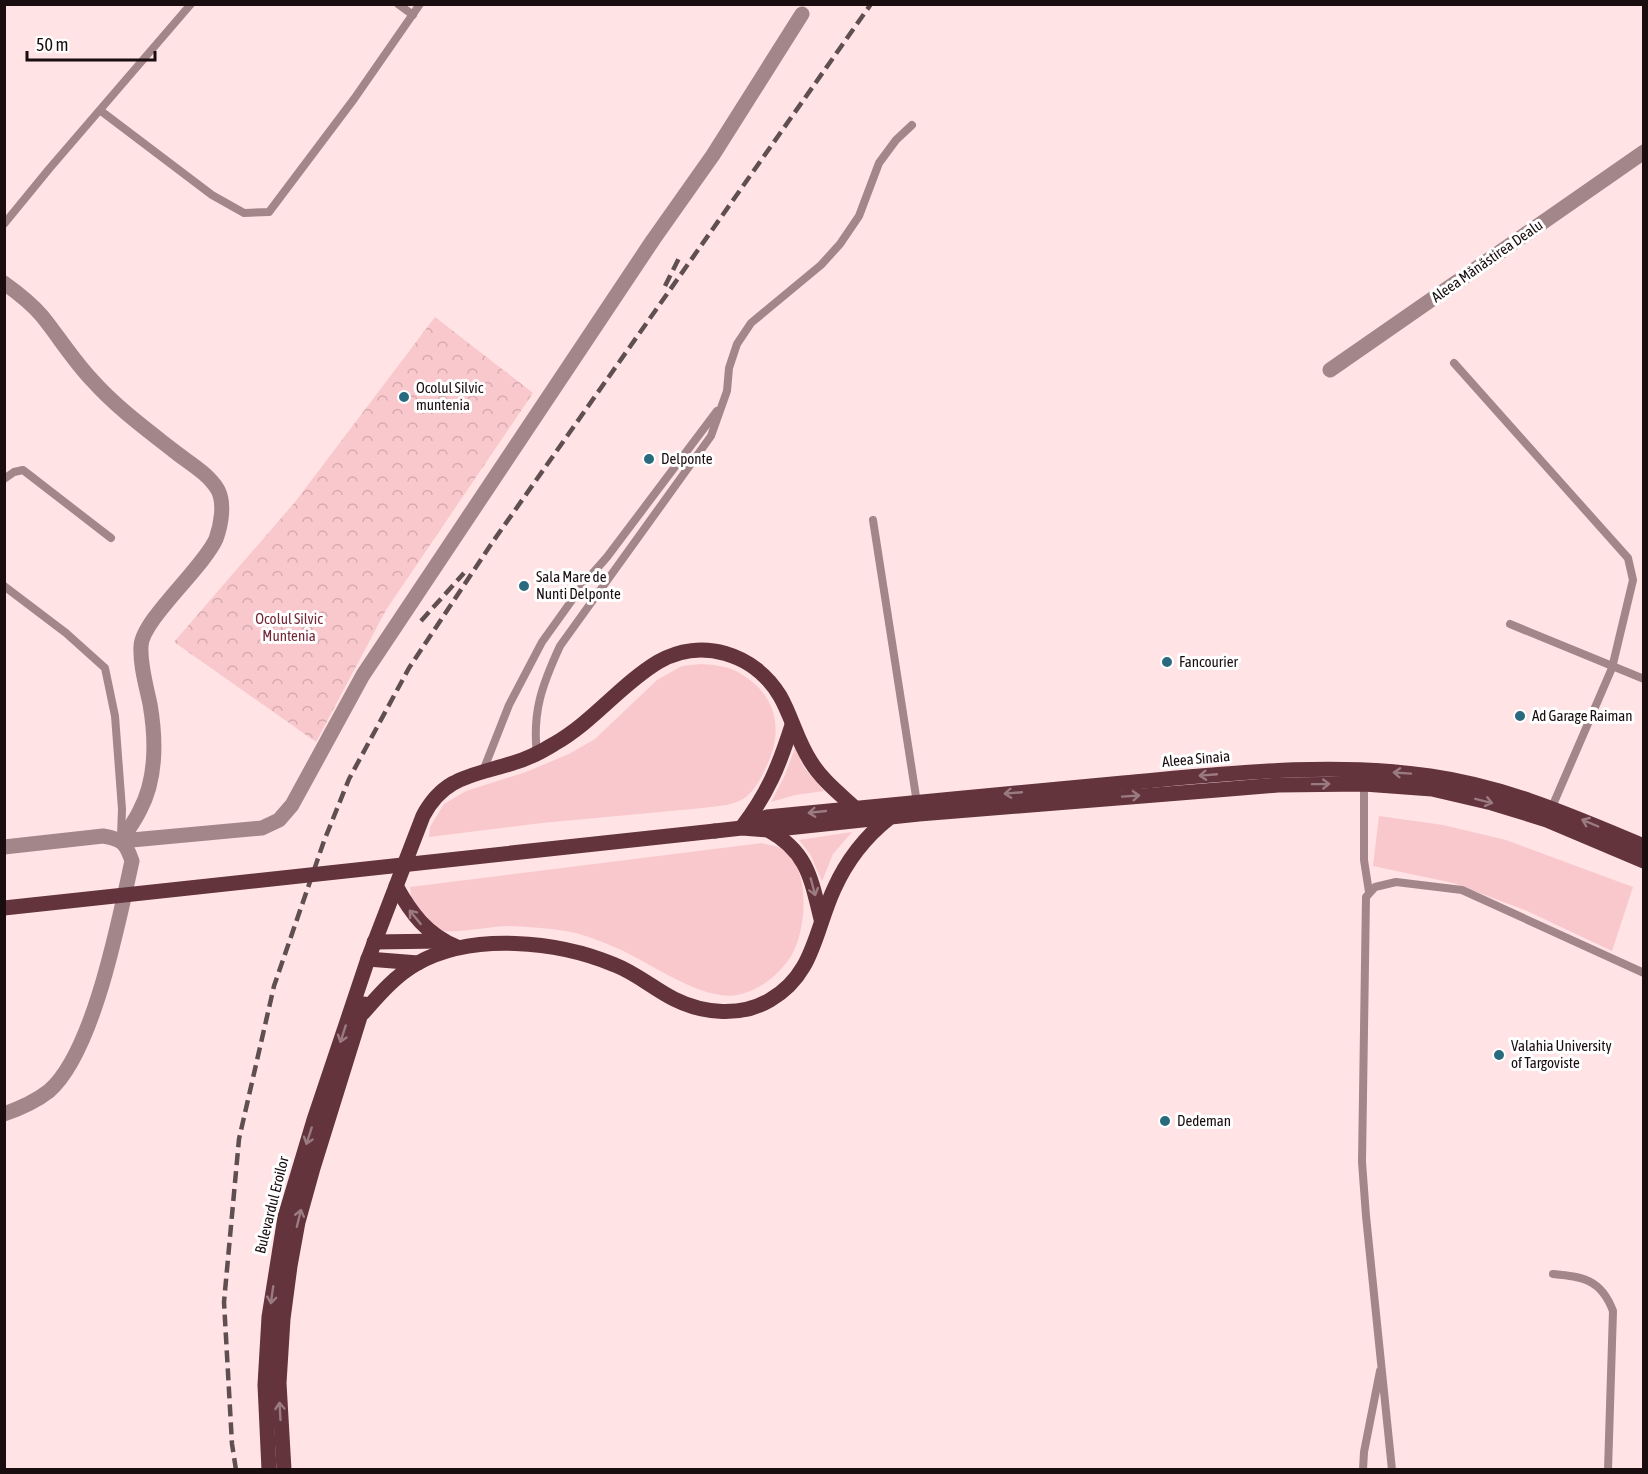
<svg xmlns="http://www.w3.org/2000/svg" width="1648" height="1474" font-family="'Asap Condensed',sans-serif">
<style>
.green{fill:#f9c8cd}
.forest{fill:url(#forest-crowns)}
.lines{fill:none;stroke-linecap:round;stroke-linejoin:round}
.service{stroke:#a38689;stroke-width:8}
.minor{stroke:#a38689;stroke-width:15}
.primary{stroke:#63343b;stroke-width:15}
.rail{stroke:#604f51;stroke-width:4.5;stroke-dasharray:12 6;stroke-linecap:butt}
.primary-bridge{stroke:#63343b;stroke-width:15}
.oneway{stroke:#9a7b80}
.poi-dot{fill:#296a7e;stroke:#fff;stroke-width:2}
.labels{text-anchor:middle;stroke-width:6;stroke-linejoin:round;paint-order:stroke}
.street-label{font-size:15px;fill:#190d0f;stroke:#fff}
.poi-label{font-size:15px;fill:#190d0f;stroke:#fff;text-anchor:start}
.park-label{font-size:15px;fill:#752637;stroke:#fff}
</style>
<defs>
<pattern id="forest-crowns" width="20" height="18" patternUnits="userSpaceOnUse" patternTransform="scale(1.5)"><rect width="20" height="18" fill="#f9c8cd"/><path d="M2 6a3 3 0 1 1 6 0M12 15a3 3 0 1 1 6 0" fill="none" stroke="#d5abaf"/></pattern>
</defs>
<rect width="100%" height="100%" fill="#ffe3e5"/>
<g class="green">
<path d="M701 664C715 665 729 666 741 674 776 694 784 730 767 765 761 778 755 791 743 799 732 806 715 806 703 808L542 823 429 837 430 827 444 804 466 791 526 772 569 754 595 739 657 680 682 666Z"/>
<polygon points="795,748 805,769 824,791 795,795 771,802 785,775"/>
<polygon points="1379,816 1443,825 1506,840 1633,887 1612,951 1527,911 1453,883 1373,866"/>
<polygon points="852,832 833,854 822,881 810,854 799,840"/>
<path d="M762 843C767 845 775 845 780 848 812 865 807 930 791 956 779 975 759 991 737 995 702 1002 645 959 612 946 598 940 580 933 565 931 547 928 528 927 510 926 491 926 460 933 442 931 431 929 417 916 413 905 411 899 411 892 410 887Z"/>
</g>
<polygon class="forest" points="435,317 533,393 386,610 316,742 174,642 295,502"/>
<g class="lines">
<g class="service">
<polyline points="398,4 413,15"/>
<polyline points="101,111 212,195 244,213 269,212 354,99 420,4"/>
<polyline points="4,224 49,169 191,4"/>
<polyline points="1454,363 1628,558 1633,580 1612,668 1552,807"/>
<polyline points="4,479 14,472 23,470 111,538"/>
<polyline points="873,520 917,803"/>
<polyline points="4,586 66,633 105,668 115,716 122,809 121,836"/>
<polyline points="1510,624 1644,679"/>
<path d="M537 755C532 712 542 685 560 646L711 436 727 391 729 368 737 344 751 323 821 265 840 244 859 216 879 163 896 140 912 125"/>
<polyline points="483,771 509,705 542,642 585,582 607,557 717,411"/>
<polyline points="1364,784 1364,860 1369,892"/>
<path d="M1553 1274C1583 1277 1601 1279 1613 1311L1608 1470"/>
<polyline points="1363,1470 1364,1452 1380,1371"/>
<polyline points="1392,1470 1366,1216 1362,1162 1366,897 1375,887 1396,882 1462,890 1644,973"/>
</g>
<g class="minor">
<path d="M4 283C18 293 31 303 42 316 59 337 73 360 92 380 116 407 146 429 174 451 189 463 208 473 218 490 225 504 221 525 216 539 203 568 142 620 141 646 140 665 146 685 150 704 156 739 157 778 140 810 135 821 127 831 121 841"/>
<polyline points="1330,370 1644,152"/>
<polyline points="121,841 262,828 279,820 292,805 363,675 653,240 713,155 802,14"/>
<path d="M4 847 103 836C122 839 126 843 132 861 119 919 94 1052 49 1091 35 1102 21 1108 4 1114"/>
</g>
<g class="primary">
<path d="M745 826 767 817C886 805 1004 794 1123 783 1223 774 1330 761 1430 776 1507 787 1572 816 1644 846"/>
<path d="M742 827C768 793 779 766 792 725"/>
<path d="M768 830C808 852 811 879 821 919"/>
<polyline points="715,831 742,828 768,830 919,814 1217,790 1278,785 1364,784 1432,789 1492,803 1547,820 1644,861"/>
<path d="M396 886C411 913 427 935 457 947"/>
<polyline points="374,942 442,941"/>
<polyline points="368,959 418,963"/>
<path d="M363 1013C379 995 395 976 416 964 472 932 558 941 615 965 636 973 654 989 674 999 704 1014 741 1017 770 1000 814 975 815 930 834 889 847 860 865 837 889 818"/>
<path d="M269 1470 265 1385 269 1317 285 1217 314 1120 368 959 423 816C444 776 473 776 513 763 528 759 541 752 554 744 593 722 620 685 658 662 701 637 754 653 780 696 792 717 797 741 811 762 822 780 840 794 855 808"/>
<polyline points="284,1470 279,1383 283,1319 290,1266 298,1222 313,1168 364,1004"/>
</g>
<g class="rail">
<polyline points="665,286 680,256"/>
<polyline points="421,621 464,573"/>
<polyline points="236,1470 232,1444 224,1302 239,1139 274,986 324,841 349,779 409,668 494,540 871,4"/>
</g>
<polyline class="primary-bridge" points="4,908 715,831"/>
</g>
<defs><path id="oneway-shaft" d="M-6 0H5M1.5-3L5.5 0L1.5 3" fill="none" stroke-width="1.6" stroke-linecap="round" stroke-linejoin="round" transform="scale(1.5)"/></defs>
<g class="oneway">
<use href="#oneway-shaft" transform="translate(1402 773) rotate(-176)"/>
<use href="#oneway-shaft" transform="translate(1208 775) rotate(175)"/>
<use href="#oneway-shaft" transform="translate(1321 784) rotate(-1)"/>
<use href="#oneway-shaft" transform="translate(1013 793) rotate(175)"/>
<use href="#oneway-shaft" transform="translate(1131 796) rotate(-4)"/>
<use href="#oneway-shaft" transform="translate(1484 801) rotate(14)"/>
<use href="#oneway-shaft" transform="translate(817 812) rotate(174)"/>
<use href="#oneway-shaft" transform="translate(1590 823) rotate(-157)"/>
<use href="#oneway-shaft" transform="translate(813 887) rotate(75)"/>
<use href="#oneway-shaft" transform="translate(415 917) rotate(-129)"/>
<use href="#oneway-shaft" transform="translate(343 1034) rotate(108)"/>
<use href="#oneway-shaft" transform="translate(309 1136) rotate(108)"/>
<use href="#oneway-shaft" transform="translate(299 1218) rotate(-76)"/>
<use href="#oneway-shaft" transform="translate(272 1295) rotate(98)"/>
<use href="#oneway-shaft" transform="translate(280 1411) rotate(-93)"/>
</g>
<g class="poi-dot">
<circle cx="404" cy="397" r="6"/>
<circle cx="649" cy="459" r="6"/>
<circle cx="524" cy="586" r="6"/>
<circle cx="1167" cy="662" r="6"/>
<circle cx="1520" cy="716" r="6"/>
<circle cx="1499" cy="1055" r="6"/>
<circle cx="1165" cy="1121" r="6"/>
</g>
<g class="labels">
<g class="street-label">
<text transform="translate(1487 261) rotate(-35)" y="5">Aleea Mănăstirea Dealu</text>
<text transform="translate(1196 759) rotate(-5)" y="5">Aleea Sinaia</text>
<text transform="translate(272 1205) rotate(-76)" y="5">Bulevardul Eroilor</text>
</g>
<g class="poi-label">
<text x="416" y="393">Ocolul Silvic<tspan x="416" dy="17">muntenia</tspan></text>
<text x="661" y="464">Delponte</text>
<text x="536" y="582">Sala Mare de<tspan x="536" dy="17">Nunti Delponte</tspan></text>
<text x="1179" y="667">Fancourier</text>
<text x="1532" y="721">Ad Garage Raiman</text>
<text x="1511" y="1051">Valahia University<tspan x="1511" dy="17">of Targoviste</tspan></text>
<text x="1177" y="1126">Dedeman</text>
</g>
<g class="park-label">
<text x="289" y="624">Ocolul Silvic<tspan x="289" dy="17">Muntenia</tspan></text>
</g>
</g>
<rect width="1648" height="1474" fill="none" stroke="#190d0f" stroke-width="12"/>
<path d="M27 51v9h128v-9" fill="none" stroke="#190d0f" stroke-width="3"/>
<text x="36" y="51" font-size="18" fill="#190d0f" stroke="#ffffff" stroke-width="4.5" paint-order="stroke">50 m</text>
</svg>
